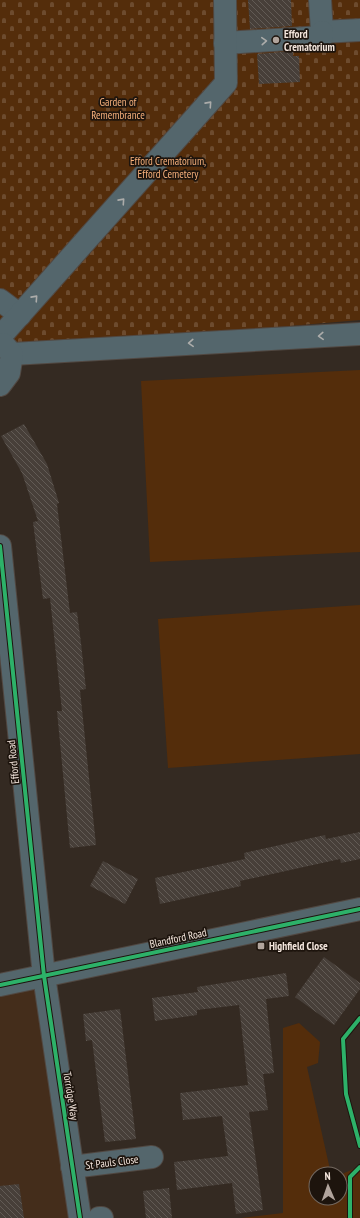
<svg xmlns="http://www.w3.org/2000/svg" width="360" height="1218" font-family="'PT Sans Narrow',sans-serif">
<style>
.built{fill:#442d1b}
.green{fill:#542d0b}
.cemetery{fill:url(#cemetery-stones)}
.building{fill:url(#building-back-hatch)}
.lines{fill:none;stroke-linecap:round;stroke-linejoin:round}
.minor-casing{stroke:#514842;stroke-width:24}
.minor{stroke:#54666c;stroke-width:22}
.cycleway-casing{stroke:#1d140d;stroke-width:6}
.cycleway{stroke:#2db169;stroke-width:4}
.oneway{stroke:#acacaa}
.poi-dot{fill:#b1a49c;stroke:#1d140d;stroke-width:1.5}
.labels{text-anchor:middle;stroke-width:3.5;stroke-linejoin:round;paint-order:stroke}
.poi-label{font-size:11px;font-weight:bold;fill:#f4e6dd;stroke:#1d140d;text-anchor:start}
.park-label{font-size:11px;fill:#f8b17c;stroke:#1d140d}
.street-label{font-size:11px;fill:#f4e6dd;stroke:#1d140d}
</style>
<defs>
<pattern id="cemetery-stones" width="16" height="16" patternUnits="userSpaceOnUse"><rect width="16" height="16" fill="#542d0b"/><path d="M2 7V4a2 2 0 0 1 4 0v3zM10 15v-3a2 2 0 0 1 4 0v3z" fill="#6d4b2e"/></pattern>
<pattern id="building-back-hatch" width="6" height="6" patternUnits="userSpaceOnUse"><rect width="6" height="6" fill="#473f39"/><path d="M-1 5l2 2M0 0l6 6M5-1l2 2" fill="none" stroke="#625b55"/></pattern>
</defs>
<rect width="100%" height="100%" fill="#342a22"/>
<polygon class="built" points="44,976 75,1218 0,1218 0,985"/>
<g class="green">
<polygon points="360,370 360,552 150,562 141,381"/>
<polygon points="360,605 360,754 168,768 158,619"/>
<polygon points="299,1023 320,1042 318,1063 307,1067 331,1174 316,1174 316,1198 340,1198 340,1175 360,1166 360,1218 241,1218 283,1213 283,1028"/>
</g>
<polygon class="cemetery" points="0,0 360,0 360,320 41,347 17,351 11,324 0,318"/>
<g class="building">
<polygon points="248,0 291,0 292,26 250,29"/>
<polygon points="293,51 293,56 299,56 300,82 259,84 257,54"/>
<polygon points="24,424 47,464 59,503 57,504 70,613 77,612 81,643 86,689 80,690 96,845 70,848 57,711 62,711 50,598 43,599 33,522 38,521 22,473 1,436"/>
<polygon points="360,832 360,859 341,863 340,859 240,881 241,886 160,904 155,878 245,859 244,853 325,835 326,839"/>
<polygon points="103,861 138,879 125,904 90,886"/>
<polygon points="324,957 360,983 360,989 334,1025 295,997"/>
<polygon points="286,973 289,996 266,999 274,1073 263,1074 268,1110 249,1112 263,1210 236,1214 232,1183 177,1190 174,1162 228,1156 222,1116 183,1120 180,1093 248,1085 239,1005 197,1010 197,1015 155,1021 152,998 198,992 197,987"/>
<polygon points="120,1009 136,1139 105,1142 92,1040 86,1041 83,1014"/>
<polygon points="19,1184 24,1218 0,1218 0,1186"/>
<polygon points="169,1188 172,1218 146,1218 143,1191"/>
</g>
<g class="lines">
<g class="minor-casing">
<g id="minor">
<polyline points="320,0 322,32 360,30"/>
<polyline points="225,43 322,37 322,32"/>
<polyline points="0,300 20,315"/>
<polyline points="0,337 226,83 225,0"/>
<polyline points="12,354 360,334"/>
<polyline points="0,385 9,373 12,354 3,344"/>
<polyline points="0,546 44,976 80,1218"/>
<polyline points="0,985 360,909"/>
<polyline points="72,1167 152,1157"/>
<polyline points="99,1218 102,1218"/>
</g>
</g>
<use href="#minor" class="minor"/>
<g class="cycleway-casing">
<g id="cycleway">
<polyline points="0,546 44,976 80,1218"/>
<polyline points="0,985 360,909"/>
<polyline points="360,1018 343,1039 346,1094 360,1146"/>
<polyline points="350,1218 350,1177 360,1167"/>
</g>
</g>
<use href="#cycleway" class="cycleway"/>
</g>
<defs><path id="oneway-chevron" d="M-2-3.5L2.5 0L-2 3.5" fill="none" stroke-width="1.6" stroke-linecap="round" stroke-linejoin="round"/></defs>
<g class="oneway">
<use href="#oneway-chevron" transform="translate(264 41) rotate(-4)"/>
<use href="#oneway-chevron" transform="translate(209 104) rotate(-48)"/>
<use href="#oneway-chevron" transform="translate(122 201) rotate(-48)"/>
<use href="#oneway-chevron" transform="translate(35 298) rotate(-48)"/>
<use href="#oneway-chevron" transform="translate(321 336) rotate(177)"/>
<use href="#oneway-chevron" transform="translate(191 343) rotate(177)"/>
</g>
<g class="poi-dot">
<circle cx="276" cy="40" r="4"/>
<rect x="257" y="942" width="8" height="8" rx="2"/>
</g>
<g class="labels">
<g class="poi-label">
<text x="284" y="38">Efford<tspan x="284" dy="13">Crematorium</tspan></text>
<text x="269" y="950">Highfield Close</text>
</g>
<g class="park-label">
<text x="118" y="106">Garden of<tspan x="118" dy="13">Remembrance</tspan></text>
<text x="168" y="165">Efford Crematorium,<tspan x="168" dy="13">Efford Cemetery</tspan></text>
</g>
<g class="street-label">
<text transform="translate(13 762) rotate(-96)" y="4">Efford Road</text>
<text transform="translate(178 938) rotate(-12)" y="4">Blandford Road</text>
<text transform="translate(71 1096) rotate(81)" y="4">Torridge Way</text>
<text transform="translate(112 1162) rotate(-7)" y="4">St Pauls Close</text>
</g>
</g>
<g transform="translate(328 1186) rotate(358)"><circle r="19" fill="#1d140d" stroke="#736860"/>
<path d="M0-3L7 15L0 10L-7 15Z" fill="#b1a49c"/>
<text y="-6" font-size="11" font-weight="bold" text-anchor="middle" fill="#f4e6dd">N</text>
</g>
</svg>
